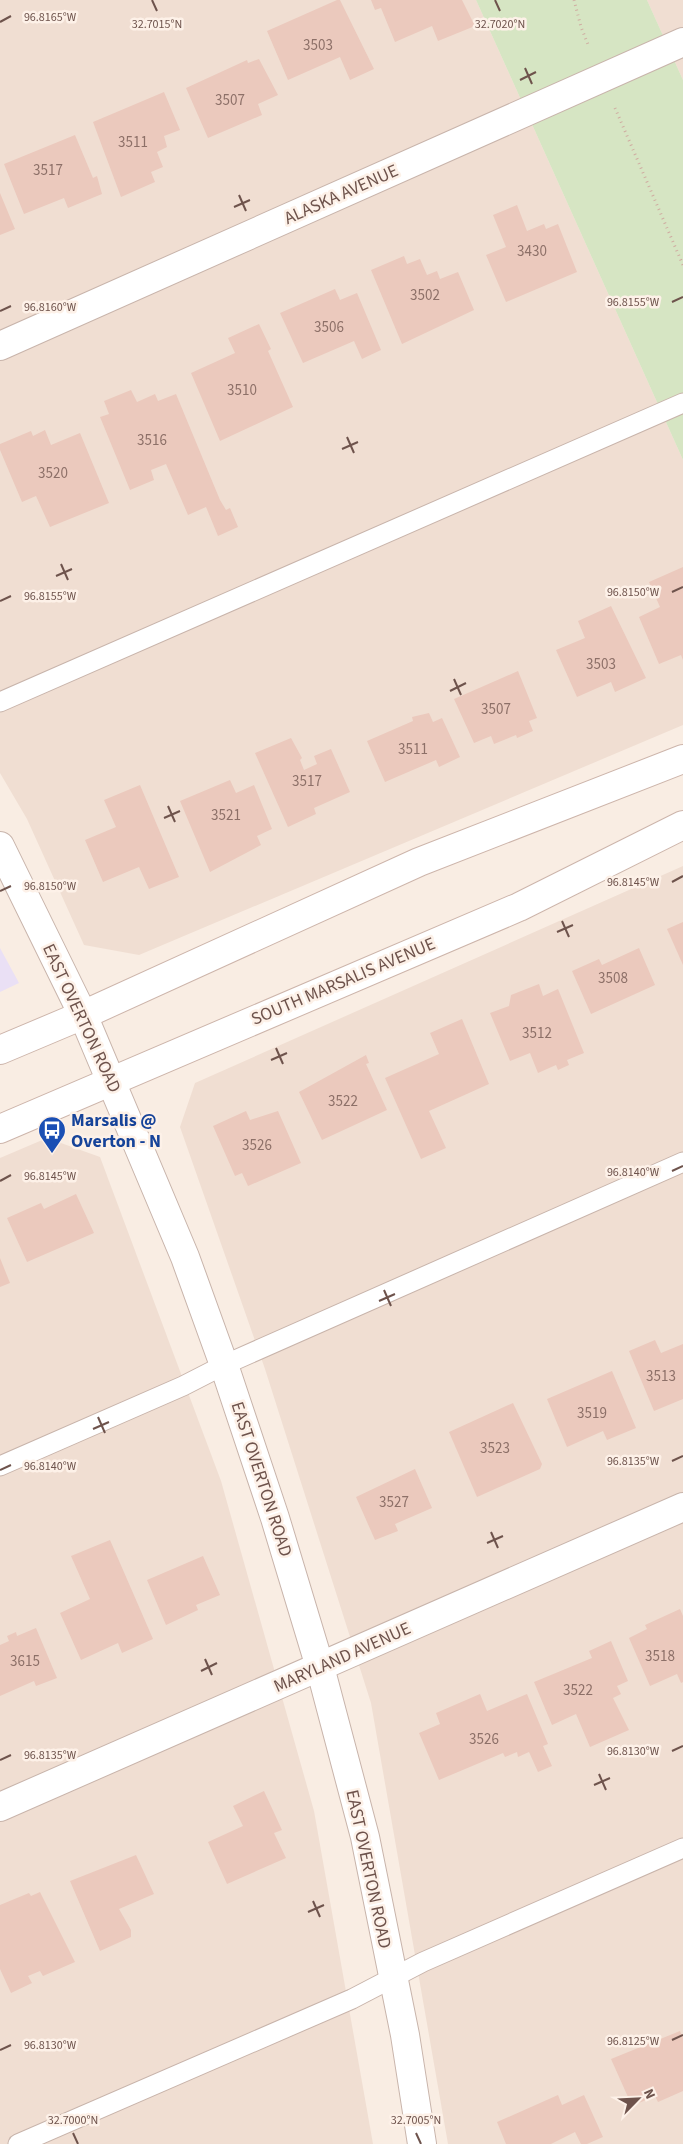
<svg xmlns="http://www.w3.org/2000/svg" width="683" height="2144" font-family="'Source Sans 3',sans-serif">
<style>
.residential{fill:#f0ded2}
.education{fill:#eae0f5}
.green{fill:#d6e5c3}
.building{fill:#ebc9bd}
.lines{fill:none;stroke-linecap:round;stroke-linejoin:round}
.service-casing{stroke:#c8b4ab;stroke-width:21}
.minor-casing{stroke:#c8b4ab;stroke-width:30}
.tertiary-casing{stroke:#c8b4ab;stroke-width:30}
.secondary-casing{stroke:#cdb5ab;stroke-width:30}
.path{stroke:#cfaca1;stroke-width:3;stroke-dasharray:1 4;stroke-linecap:butt}
.service{stroke:#fff;stroke-width:19}
.minor{stroke:#fff;stroke-width:28}
.tertiary{stroke:#fff;stroke-width:28}
.secondary{stroke:#fff;stroke-width:28}
.ticks{fill:none;stroke:#6e534c;stroke-width:2}
.labels{text-anchor:middle;stroke-width:5;stroke-linejoin:round;paint-order:stroke}
.number-label{font-size:15px;fill:#8d7068}
.street-label{font-size:18px;fill:#6e534c;stroke:#fdf1e8}
.transit-label{font-size:18px;font-weight:bold;fill:#164399;stroke:#fdf1e8;text-anchor:start}
.ticks-label{font-size:12px;text-anchor:middle;fill:#6e534c;stroke:#fdf1e8;stroke-width:5;stroke-linejoin:round;paint-order:stroke}
</style>
<rect width="100%" height="100%" fill="#f9ede3"/>
<g class="residential">
<polygon points="0,0 476,0 683,460 683,725 139,955 84,945 27,819 0,773"/>
<polygon points="647,0 683,0 683,80"/>
<polygon points="683,866 683,2144 448,2144 371,1703 265,1369 180,1127 195,1083"/>
<polygon points="47,1138 100,1157 221,1481 314,1811 373,2144 0,2144 0,1158"/>
</g>
<polygon class="education" points="0,948 19,983 0,992"/>
<polygon class="green" points="476,0 647,0 683,80 683,460"/>
<g class="building">
<polygon points="337,0 340,0 374,69 350,80 340,57 288,80 267,31"/>
<polygon points="371,0 462,0 475,26 438,41 432,26 395,42 381,8 375,10"/>
<polygon points="259,59 278,95 258,104 262,115 208,138 186,88 247,60 248,63"/>
<polygon points="164,92 180,130 164,136 167,147 157,152 163,167 151,172 155,182 121,197 93,122"/>
<polygon points="75,135 93,178 97,176 102,194 68,208 64,198 24,214 4,164"/>
<polygon points="0,193 15,229 0,235"/>
<polygon points="517,205 527,231 544,224 546,229 558,224 577,272 506,302 486,255 506,247 493,215"/>
<polygon points="404,256 407,264 420,259 427,275 437,271 440,279 458,272 474,310 402,344 371,270"/>
<polygon points="335,289 340,300 357,293 381,350 362,359 354,341 303,363 280,313"/>
<polygon points="259,324 271,349 268,351 293,407 220,441 191,373 235,353 228,338"/>
<polygon points="131,390 137,402 155,394 158,401 176,394 220,500 226,510 230,508 238,527 218,536 206,507 188,515 166,464 151,470 154,480 130,490 100,417 109,414 104,401"/>
<polygon points="45,430 51,445 80,433 109,503 50,527 36,496 22,502 0,450 0,444 31,431 33,436"/>
<polygon points="683,567 683,660 681,655 659,664 639,617 660,607 649,582"/>
<polygon points="611,606 646,678 615,692 611,682 577,697 556,650 585,638 578,621"/>
<polygon points="518,671 537,718 529,721 533,731 517,738 516,735 494,744 491,736 474,743 454,699"/>
<polygon points="429,713 433,722 442,718 460,757 439,767 436,760 385,782 367,741 413,721 412,717"/>
<polygon points="291,738 302,758 300,760 304,770 317,764 314,756 331,749 350,792 314,808 316,814 288,827 255,753"/>
<polygon points="230,780 236,793 254,785 272,829 257,836 261,845 210,872 180,801"/>
<polygon points="140,785 179,877 149,889 139,867 103,882 85,840 116,827 104,800"/>
<polygon points="683,922 683,965 667,929"/>
<polygon points="639,948 655,985 591,1014 572,971 599,959 602,965"/>
<polygon points="539,984 543,996 558,989 584,1053 567,1060 569,1065 558,1070 556,1065 538,1073 530,1053 510,1061 490,1013 509,1006 511,995"/>
<polygon points="462,1019 489,1084 429,1111 446,1148 421,1159 385,1078 439,1054 430,1033"/>
<polygon points="366,1055 369,1063 366,1064 387,1110 322,1140 299,1092"/>
<polygon points="246,1111 250,1120 278,1111 301,1163 248,1186 242,1173 235,1176 213,1126"/>
<polygon points="76,1194 94,1233 27,1262 7,1218 41,1203 44,1209"/>
<polygon points="0,1258 10,1283 0,1287"/>
<polygon points="655,1340 661,1353 683,1344 683,1399 654,1411 629,1351"/>
<polygon points="612,1371 636,1428 607,1440 603,1431 567,1447 547,1399"/>
<polygon points="513,1403 542,1464 540,1469 477,1497 449,1432"/>
<polygon points="415,1469 432,1508 395,1524 398,1531 375,1540 356,1497"/>
<polygon points="110,1540 153,1639 122,1653 118,1643 81,1660 60,1613 90,1599 71,1556"/>
<polygon points="203,1556 220,1595 196,1605 198,1610 166,1625 147,1580"/>
<polygon points="680,1609 683,1616 683,1682 681,1683 677,1674 650,1686 629,1638 647,1629 645,1625"/>
<polygon points="36,1628 57,1678 36,1686 34,1681 0,1696 0,1645 9,1641 7,1636 16,1632 17,1636"/>
<polygon points="611,1641 628,1681 617,1686 621,1694 613,1698 629,1730 590,1747 576,1714 552,1725 534,1682 592,1658 589,1651"/>
<polygon points="480,1694 487,1711 527,1694 548,1744 543,1746 552,1766 538,1772 529,1752 518,1757 517,1752 505,1757 503,1753 439,1780 419,1733 440,1724 436,1713"/>
<polygon points="264,1791 282,1830 274,1833 286,1858 227,1884 208,1842 243,1826 233,1806"/>
<polygon points="136,1855 154,1894 119,1909 131,1930 131,1937 100,1951 70,1881"/>
<polygon points="40,1892 75,1962 43,1976 40,1971 28,1976 32,1983 11,1993 0,1969 0,1905 29,1893 31,1896"/>
<polygon points="680,2031 683,2038 683,2091 658,2102 655,2096 632,2106 611,2059"/>
<polygon points="558,2095 562,2105 584,2095 603,2137 587,2144 581,2144 575,2132 551,2144 506,2144 497,2122"/>
</g>
<g class="lines">
<g class="service-casing">
<g id="service">
<polyline points="0,702 683,403"/>
<polyline points="0,1466 183,1386 224,1365 683,1162"/>
<polyline points="18,2144 352,1999 423,1962 683,1848"/>
</g>
</g>
<g class="minor-casing">
<g id="minor">
<polyline points="0,346 683,42"/>
<polyline points="0,1807 683,1507"/>
</g>
</g>
<g class="tertiary-casing">
<polyline id="tertiary" points="0,846 83,1015 185,1257 224,1365 275,1518 320,1667 365,1837 405,2035 422,2144"/>
</g>
<g class="secondary-casing">
<g id="secondary">
<polyline points="0,1050 83,1015 419,862 683,759"/>
<polyline points="0,1129 519,907 683,825"/>
</g>
</g>
<g class="path">
<polyline points="574,0 581,27 589,47"/>
<polyline points="615,108 683,265"/>
</g>
<use href="#service" class="service"/>
<use href="#minor" class="minor"/>
<use href="#tertiary" class="tertiary"/>
<use href="#secondary" class="secondary"/>
</g>
<path class="ticks" d="M152 0 157 11M495 0 500 11M0 22 11 16M525 68 532 84M520 80 536 72M239 195 246 211M234 207 250 200M672 302 683 297M0 311 11 306M347 437 354 453M342 449 358 442M61 564 68 580M56 576 72 569M672 592 683 587M0 601 11 596M454 679 461 695M450 691 466 683M168 806 175 822M164 818 180 811M672 882 683 876M0 891 11 886M562 921 569 937M557 932 573 925M276 1048 283 1064M271 1060 287 1053M672 1171 683 1166M0 1181 11 1175M384 1290 391 1306M379 1301 395 1294M98 1417 105 1433M93 1429 109 1422M672 1461 683 1456M0 1470 11 1465M491 1532 498 1548M487 1543 503 1536M205 1659 212 1675M201 1671 217 1663M672 1751 683 1746M0 1760 11 1755M599 1774 606 1790M594 1785 610 1778M313 1901 320 1917M308 1912 324 1905M672 2040 683 2035M0 2050 11 2045M73 2133 78 2144M416 2133 421 2144"/>
<defs>
<g id="bus-pin" transform="scale(1.4375)"><path d="M0 17L-7.5 6A9.5 9.5 0 1 1 7.5 6Z" fill="#1a4fb4" stroke="#fdf1e8"/><path d="M-5-6H5V4H4V6H2V4H-2V6H-4V4H-5ZM-3.5-4V0h7V-4ZM-3.5 1.2v1.5H-2V1.2ZM2 1.2v1.5H3.5V1.2Z" fill="#fff"/></g>
</defs>
<g fill-rule="evenodd">
<use href="#bus-pin" x="52" y="1130"/>
</g>
<g class="labels">
<g class="number-label">
<text x="318" y="50">3503</text>
<text x="230" y="105">3507</text>
<text x="133" y="147">3511</text>
<text x="48" y="175">3517</text>
<text x="532" y="256">3430</text>
<text x="425" y="300">3502</text>
<text x="329" y="332">3506</text>
<text x="242" y="395">3510</text>
<text x="152" y="445">3516</text>
<text x="53" y="478">3520</text>
<text x="601" y="669">3503</text>
<text x="496" y="714">3507</text>
<text x="413" y="754">3511</text>
<text x="307" y="786">3517</text>
<text x="226" y="820">3521</text>
<text x="613" y="983">3508</text>
<text x="537" y="1038">3512</text>
<text x="343" y="1106">3522</text>
<text x="257" y="1150">3526</text>
<text x="661" y="1381">3513</text>
<text x="592" y="1418">3519</text>
<text x="495" y="1453">3523</text>
<text x="394" y="1507">3527</text>
<text x="660" y="1661">3518</text>
<text x="25" y="1666">3615</text>
<text x="578" y="1695">3522</text>
<text x="484" y="1744">3526</text>
</g>
<g class="street-label">
<text transform="translate(341 194) rotate(-24)" y="6">ALASKA AVENUE</text>
<text transform="translate(343 981) rotate(-23)" y="6">SOUTH MARSALIS AVENUE</text>
<text transform="translate(82 1018) rotate(65)" y="6">EAST OVERTON ROAD</text>
<text transform="translate(262 1479) rotate(72)" y="6">EAST OVERTON ROAD</text>
<text transform="translate(342 1657) rotate(-24)" y="6">MARYLAND AVENUE</text>
<text transform="translate(369 1869) rotate(78)" y="6">EAST OVERTON ROAD</text>
</g>
<g class="transit-label">
<text x="71" y="1126">Marsalis @<tspan x="71" dy="21">Overton - N</tspan></text>
</g>
</g>
<g class="ticks-label">
<text x="50" y="21">96.8165°W</text>
<text x="157" y="28">32.7015°N</text>
<text x="500" y="28">32.7020°N</text>
<text x="633" y="306">96.8155°W</text>
<text x="50" y="311">96.8160°W</text>
<text x="633" y="596">96.8150°W</text>
<text x="50" y="600">96.8155°W</text>
<text x="633" y="886">96.8145°W</text>
<text x="50" y="890">96.8150°W</text>
<text x="633" y="1176">96.8140°W</text>
<text x="50" y="1180">96.8145°W</text>
<text x="633" y="1465">96.8135°W</text>
<text x="50" y="1470">96.8140°W</text>
<text x="633" y="1755">96.8130°W</text>
<text x="50" y="1759">96.8135°W</text>
<text x="633" y="2045">96.8125°W</text>
<text x="50" y="2049">96.8130°W</text>
<text x="73" y="2124">32.7000°N</text>
<text x="416" y="2124">32.7005°N</text>
</g>
<g transform="translate(638 2099) rotate(66)" stroke="#fdf1e8" stroke-width="4" paint-order="stroke">
<path d="M0-4L9 19L0 12L-9 19Z" fill="#6e534c"/>
<text y="-8" font-size="14" font-weight="bold" text-anchor="middle" fill="#6e534c">N</text>
</g>
</svg>
